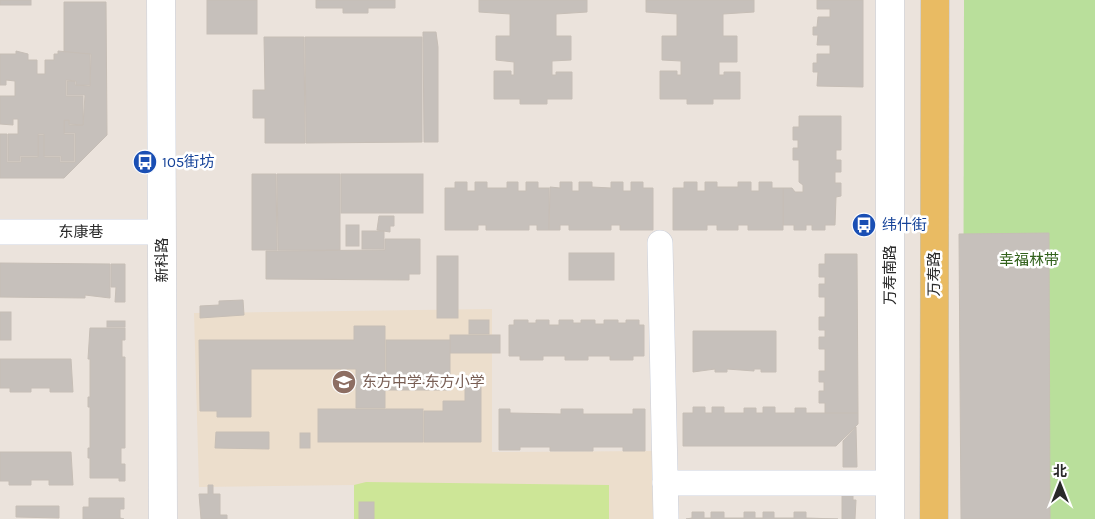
<svg xmlns="http://www.w3.org/2000/svg" width="1095" height="519" font-family="Karla,'Noto Sans SC',sans-serif">
<style>
.education{fill:#ecdecc}
.green{fill:#b9df9b}
.pitch{fill:#cde697}
.building{fill:#c6c0bb;stroke:#c6beb6}
.lines{fill:none;stroke-linecap:round;stroke-linejoin:round}
.minor-casing{stroke:#cacfda;stroke-width:26}
.tertiary-casing{stroke:#cacfda;stroke-width:29}
.secondary-casing{stroke:#cacfda;stroke-width:29}
.primary-casing{stroke:#c3c3c3;stroke-width:29}
.minor{stroke:#fff;stroke-width:25}
.tertiary{stroke:#fff;stroke-width:28}
.secondary{stroke:#fff;stroke-width:28}
.primary{stroke:#e9bb63;stroke-width:28}
.labels{text-anchor:middle;stroke-width:5;stroke-linejoin:round;paint-order:stroke}
.transit-label{font-size:15px;fill:#164399;stroke:#fff;text-anchor:start}
.street-label{font-size:15px;fill:#292929;stroke:#fff}
.park-label{font-size:15px;fill:#33621d;stroke:#fff}
.education-label{font-size:15px;fill:#785e54;stroke:#fff;text-anchor:start}
</style>
<rect width="100%" height="100%" fill="#ebe3dc"/>
<polygon class="education" points="492,309 492,452 652,451 653,519 354,519 354,485 199,487 194,313"/>
<polygon class="green" points="964,0 1095,0 1095,519 963,519"/>
<polygon class="pitch" points="366,482 609,485 609,519 354,519 354,485"/>
<g class="building">
<rect x="0" y="0" width="31" height="5"/>
<rect x="207" y="0" width="50" height="34"/>
<polygon points="316,0 395,0 395,8 368,8 368,13 343,13 343,8 316,8"/>
<polygon points="479,0 587,0 587,12 556,14 556,36 571,36 571,60 552,61 552,75 556,75 556,72 572,72 572,99 547,99 547,104 520,104 520,99 494,99 494,71 511,71 511,75 514,75 514,62 496,60 496,36 510,36 510,14 479,12"/>
<polygon points="646,0 754,0 754,12 723,14 723,36 737,36 737,62 719,62 719,75 724,75 724,72 740,72 740,99 713,99 713,104 687,104 687,99 660,99 660,71 677,71 677,75 681,75 681,61 662,60 662,36 677,36 677,14 646,12"/>
<polygon points="817,0 863,0 863,87 817,86 818,72 813,72 813,63 817,63 817,54 830,54 830,45 817,45 818,35 813,35 813,27 817,27 818,17 830,17 830,9 817,9"/>
<polygon points="64,2 106,2 107,135 64,178 0,178 0,134 7,134 7,162 21,162 21,157 38,157 38,135 44,135 44,157 60,157 60,162 75,162 75,133 64,133 64,120 69,120 69,125 83,125 85,95 67,95 67,81 75,81 75,85 90,86 91,54 67,53 64,51"/>
<polygon points="423,32 436,32 438,47 438,142 424,142"/>
<polygon points="264,37 304,37 305,143 265,143 265,118 253,118 253,90 265,90"/>
<polygon points="305,37 422,37 422,142 306,143"/>
<polygon points="16,51 28,54 28,60 37,60 37,74 45,74 45,60 54,60 54,54 58,54 58,51 90,54 90,85 76,85 76,81 66,80 66,96 83,96 83,125 69,124 69,120 64,120 64,134 74,134 74,161 61,161 61,156 44,156 44,134 38,134 38,156 20,156 20,161 8,161 8,134 18,134 18,119 13,119 13,125 0,124 0,96 15,96 15,81 6,80 6,85 0,85 0,54 16,54"/>
<polygon points="799,116 841,116 841,150 836,150 836,160 841,160 841,172 835,172 835,183 841,183 841,196 836,197 835,225 825,225 825,230 812,230 812,225 806,225 806,230 794,230 794,225 783,225 783,188 792,188 795,192 803,192 803,185 799,182 799,160 793,160 793,148 798,148 798,140 793,140 793,127 799,127"/>
<polygon points="252,174 276,174 277,250 252,250"/>
<polygon points="277,174 340,174 340,250 278,250"/>
<rect x="341" y="174" width="82" height="39"/>
<polygon points="455,182 467,182 467,191 475,191 475,182 487,182 487,188 507,188 507,182 518,182 518,191 526,191 526,182 538,182 538,188 549,188 549,230 537,230 537,225 529,225 529,230 486,230 486,225 478,225 478,230 445,230 445,188 455,188"/>
<polygon points="560,182 572,182 572,191 579,191 579,182 592,182 592,187 611,188 611,182 623,182 623,191 631,191 631,182 643,182 643,188 653,188 653,230 620,230 620,225 611,225 611,230 569,230 569,225 560,225 560,230 549,230 550,187 560,188"/>
<polygon points="684,182 697,182 697,191 705,191 705,182 717,182 717,187 738,187 738,182 751,182 751,191 759,191 759,182 772,182 772,188 783,188 783,230 748,230 748,225 738,225 738,230 717,230 717,225 707,225 707,230 673,230 673,188 684,188"/>
<polygon points="379,216 394,216 394,226 390,226 390,232 377,230"/>
<rect x="346" y="225" width="13" height="21"/>
<rect x="362" y="231" width="22" height="18"/>
<polygon points="1049,233 1050,519 961,519 959,234"/>
<polygon points="385,239 420,239 420,274 409,274 409,280 266,279 266,251 385,250"/>
<rect x="569" y="253" width="45" height="27"/>
<polygon points="825,254 857,254 858,413 825,413 825,403 819,403 819,391 824,391 824,382 819,382 819,371 825,371 825,349 819,349 819,337 825,337 825,330 819,330 819,317 825,317 825,297 819,297 819,284 825,284 825,277 819,277 819,264 825,264"/>
<rect x="437" y="256" width="21" height="62"/>
<polygon points="0,263 110,264 110,298 85,295 85,298 0,297"/>
<polygon points="111,264 125,264 125,302 115,302 116,287 111,287"/>
<polygon points="243,300 244,315 200,318 200,306 219,305 219,301"/>
<rect x="0" y="312" width="11" height="28"/>
<rect x="469" y="320" width="20" height="14"/>
<polygon points="514,320 528,320 528,323 536,323 536,320 549,320 549,325 559,325 559,320 573,320 573,323 581,323 581,320 595,320 595,324 604,324 604,320 618,320 618,323 626,323 626,320 639,320 639,325 644,325 644,356 633,356 633,360 610,360 610,356 588,356 588,360 565,360 565,356 543,356 543,360 520,360 520,356 509,356 509,325 514,325"/>
<rect x="107" y="321" width="18" height="6"/>
<polygon points="354,326 385,326 385,408 356,408 356,369 251,369 251,417 217,417 217,411 200,411 199,340 354,340"/>
<polygon points="90,328 125,328 125,340 122,340 122,357 125,357 125,448 121,448 121,464 125,464 125,481 119,481 119,478 90,478 90,458 88,458 88,448 90,448 90,407 88,407 88,397 90,397 90,359 88,359"/>
<polygon points="693,331 776,331 776,372 761,372 761,369 754,369 754,371 727,369 727,372 715,372 715,369 693,372"/>
<rect x="450" y="335" width="50" height="18"/>
<rect x="386" y="340" width="64" height="50"/>
<polygon points="0,359 71,359 73,392 50,392 50,388 31,388 31,392 10,392 10,388 0,388"/>
<polygon points="465,385 481,385 481,442 424,442 424,411 443,411 443,401 465,401"/>
<polygon points="693,407 705,407 705,413 712,413 712,407 724,407 724,413 744,413 744,408 756,408 756,413 763,413 763,407 775,407 775,413 795,413 795,408 806,408 806,413 858,413 858,424 836,446 683,446 683,413 693,413"/>
<rect x="318" y="409" width="105" height="33"/>
<polygon points="499,409 510,409 510,413 561,414 561,409 583,409 583,414 633,414 633,409 645,409 645,451 623,451 623,447 593,447 593,451 550,451 550,447 520,447 520,450 499,450"/>
<polygon points="856,427 857,467 843,467 843,441"/>
<polygon points="216,432 269,432 269,449 215,448"/>
<rect x="300" y="433" width="10" height="15"/>
<polygon points="0,452 71,452 73,485 49,485 49,480 31,480 31,485 9,485 9,481 0,481"/>
<polygon points="208,485 213,485 213,494 220,494 220,515 227,515 227,519 201,519 199,494 208,494"/>
<polygon points="842,496 853,496 853,500 856,500 855,519 842,519"/>
<polygon points="89,498 124,498 124,509 120,509 120,518 124,519 83,519 83,507 89,507"/>
<rect x="359" y="502" width="15" height="17"/>
<polygon points="16,506 59,506 59,518 16,517"/>
<polygon points="692,512 704,512 704,518 711,518 711,512 724,512 724,518 744,518 744,512 755,512 755,518 763,518 763,512 774,512 774,518 794,518 794,512 806,512 806,518 838,519 686,519 692,518"/>
</g>
<g class="lines">
<g class="minor-casing">
<g id="minor">
<polyline points="0,232 162,232"/>
<polyline points="660,243 666,519"/>
<polyline points="665,483 890,483"/>
</g>
</g>
<g class="tertiary-casing">
<polyline id="tertiary" points="161,0 163,519"/>
</g>
<g class="secondary-casing">
<polyline id="secondary" points="890,0 890,519"/>
</g>
<g class="primary-casing">
<polyline id="primary" points="934,519 935,0"/>
</g>
<use href="#minor" class="minor"/>
<use href="#tertiary" class="tertiary"/>
<use href="#secondary" class="secondary"/>
<use href="#primary" class="primary"/>
</g>
<defs>
<g id="bus-disc" transform="scale(1.25)"><circle r="9.5" fill="#1a4fb4" stroke="#fff"/><path d="M-5-6H5V4H4V6H2V4H-2V6H-4V4H-5ZM-3.5-4V0h7V-4ZM-3.5 1.2v1.5H-2V1.2ZM2 1.2v1.5H3.5V1.2Z" fill="#fff"/></g>
<g id="school-disc" transform="scale(1.25)"><circle r="9.5" fill="#8d6e63" stroke="#fff"/><path d="M0-5L7-2L0 1L-7-2ZM-4 1L0 2.5L4 1V4Q0 6-4 4Z" fill="#fff"/></g>
</defs>
<g fill-rule="evenodd">
<use href="#bus-disc" x="145" y="162"/>
<use href="#bus-disc" x="864" y="225"/>
<use href="#school-disc" x="344" y="382"/>
</g>
<g class="labels">
<g class="transit-label">
<text x="162" y="167">105街坊</text>
<text x="882" y="230">纬什街</text>
</g>
<g class="street-label">
<text x="81" y="237">东康巷</text>
<text transform="translate(162 260) rotate(-90)" y="5">新科路</text>
<text transform="translate(934 274) rotate(-90)" y="5">万寿路</text>
<text transform="translate(890 275) rotate(-90)" y="5">万寿南路</text>
</g>
<g class="park-label">
<text x="1029" y="265">幸福林带</text>
</g>
<g class="education-label">
<text x="362" y="387">东方中学·东方小学</text>
</g>
</g>
<g transform="translate(1060 484)" stroke="#ffffff" stroke-width="4" paint-order="stroke">
<path d="M0-4L9 19L0 12L-9 19Z" fill="#292929"/>
<text y="-8" font-size="14" font-weight="bold" text-anchor="middle" fill="#292929">北</text>
</g>
</svg>
